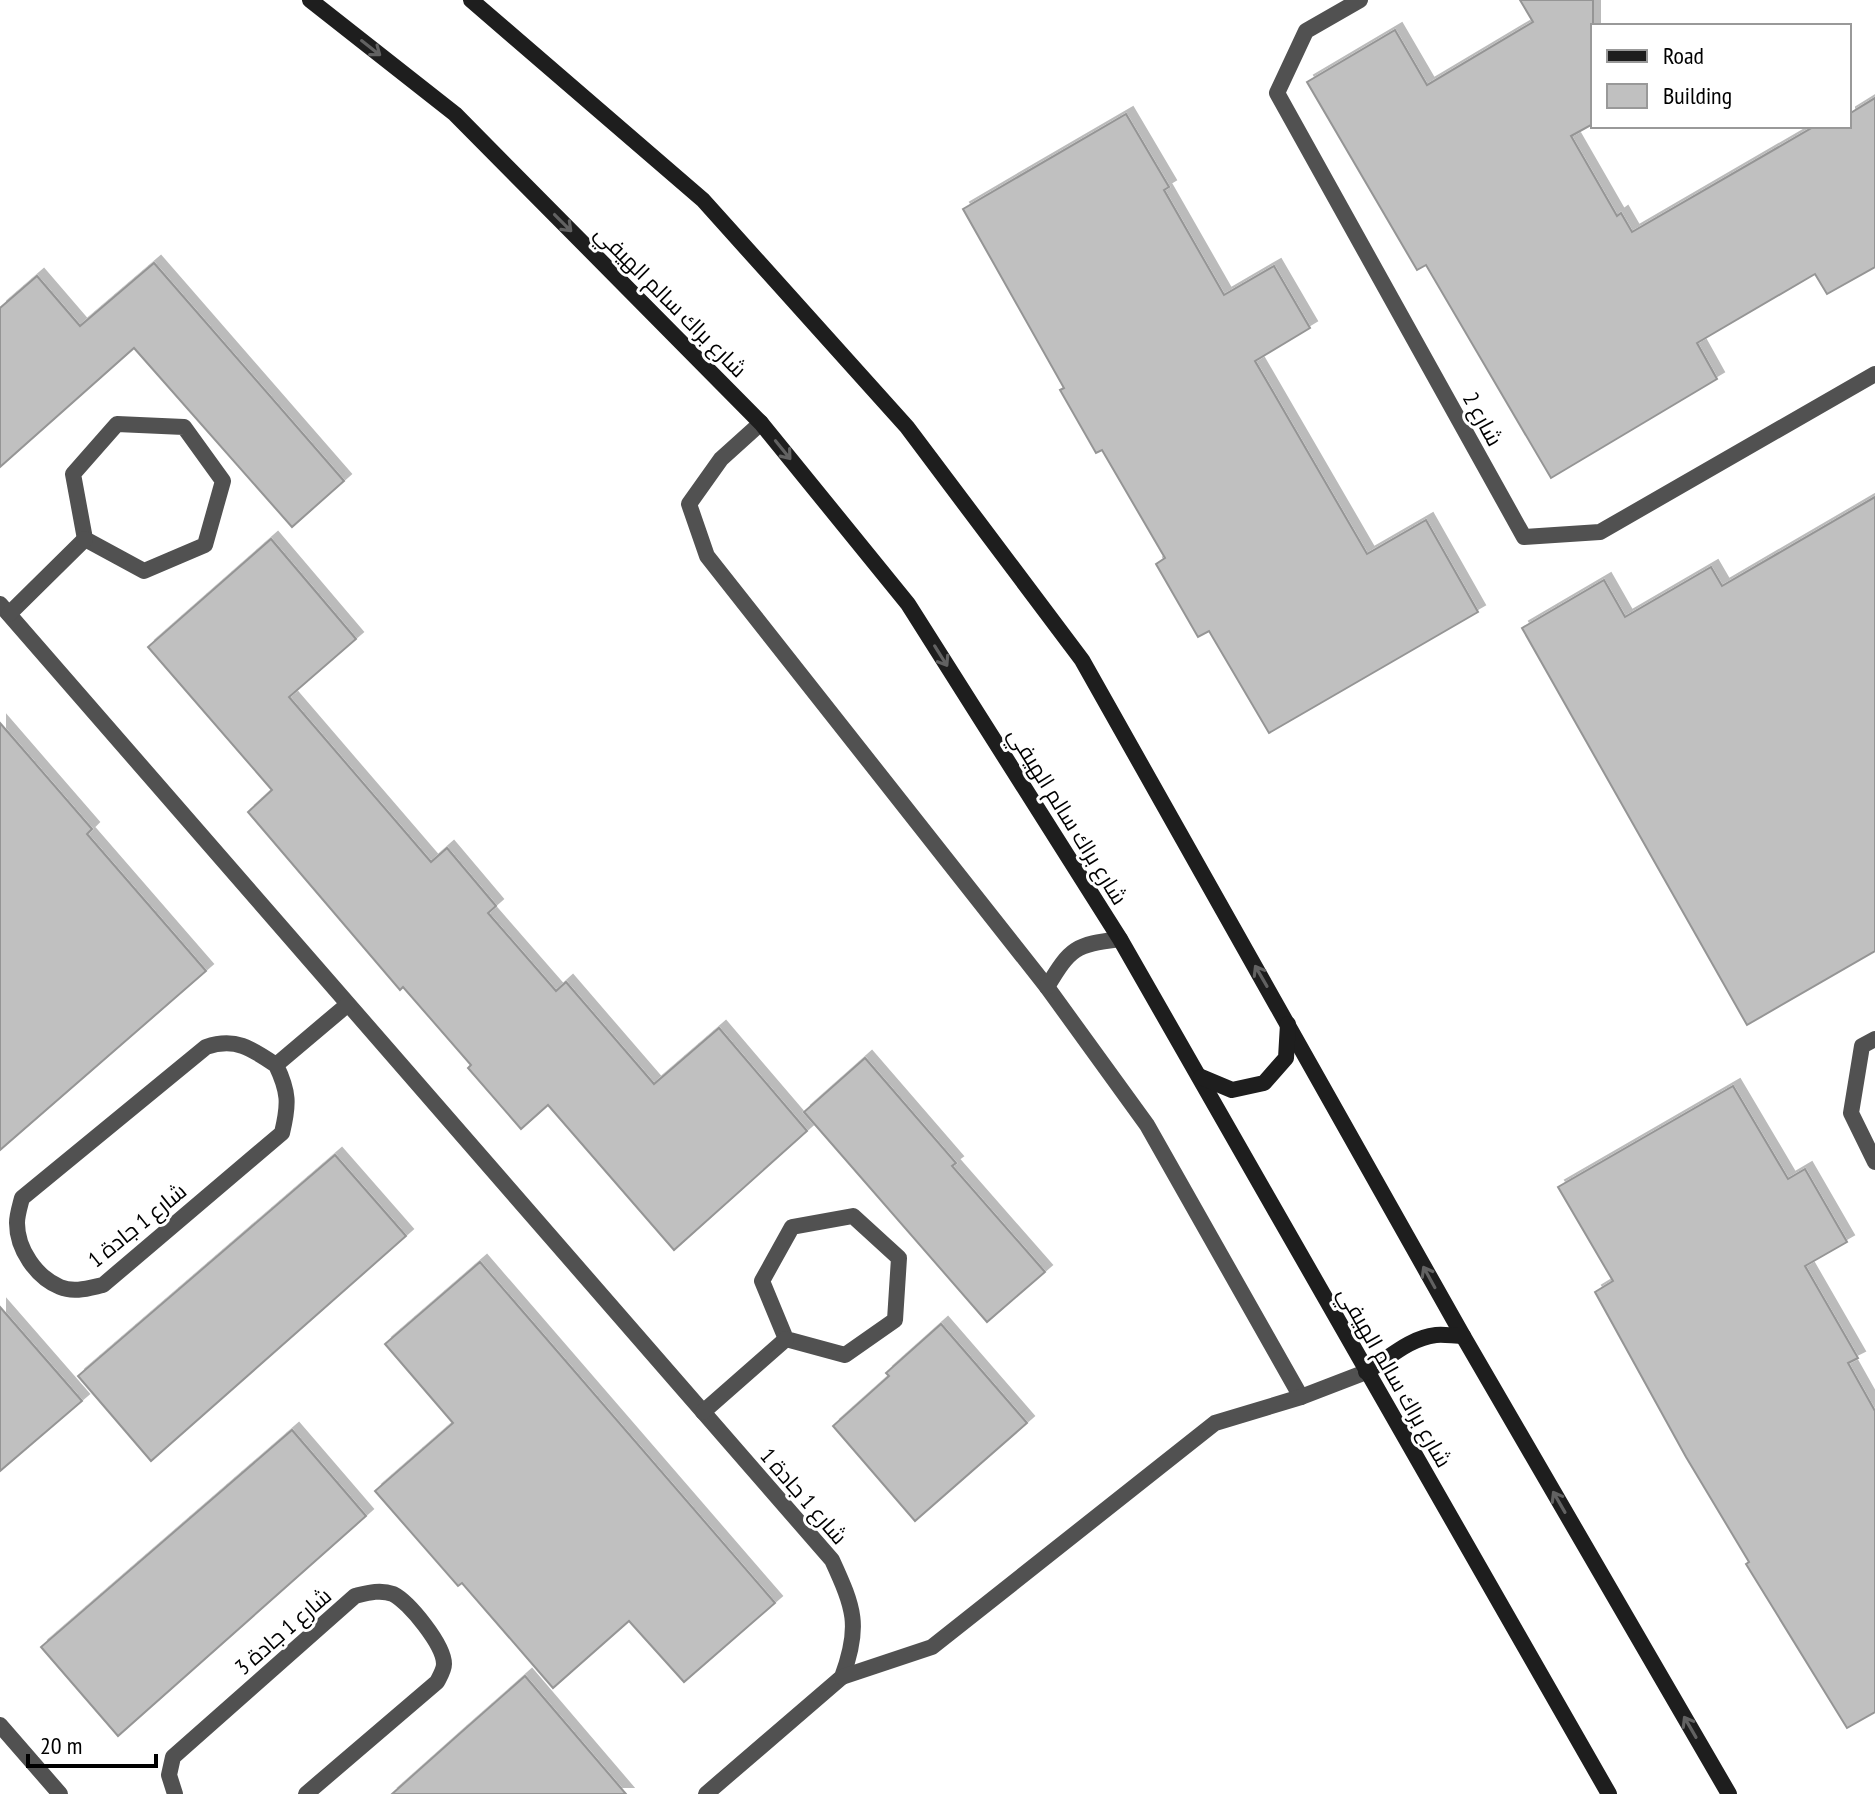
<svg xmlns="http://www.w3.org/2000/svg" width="1875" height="1794" font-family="'PT Sans Narrow',Cairo,sans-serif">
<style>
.building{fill:#c0c0c0;stroke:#959595;stroke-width:2;filter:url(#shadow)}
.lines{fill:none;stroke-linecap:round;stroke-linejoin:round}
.minor{stroke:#515151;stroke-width:16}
.secondary{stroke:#1e1e1e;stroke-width:16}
.oneway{stroke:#626262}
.labels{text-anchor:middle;stroke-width:6;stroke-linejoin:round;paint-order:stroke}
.street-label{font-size:22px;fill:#000;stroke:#fff}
</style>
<defs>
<filter id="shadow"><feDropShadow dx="7" dy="-7" stdDeviation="0" flood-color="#0004"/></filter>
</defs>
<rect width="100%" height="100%" fill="#fff"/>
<g class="building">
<polygon points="1520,0 1593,0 1593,124 1571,136 1617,216 1621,213 1632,232 1815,126 1849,126 1849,114 1875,98 1875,267 1827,294 1815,274 1697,343 1717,379 1551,478 1426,265 1417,270 1307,82 1395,30 1427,85 1533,22"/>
<polygon points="1126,114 1169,187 1164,190 1224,295 1274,266 1310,328 1255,361 1367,554 1426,520 1478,612 1269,733 1209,631 1198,637 1156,564 1165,558 1102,450 1096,453 1060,390 1064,388 963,209"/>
<polygon points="154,263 344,481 292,527 134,348 0,467 0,308 37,276 80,326"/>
<polygon points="1875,497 1875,951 1747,1025 1522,628 1604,580 1625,617 1711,567 1722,586"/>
<polygon points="271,539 356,639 289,697 431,862 447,848 496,906 488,913 556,991 566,982 654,1084 719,1028 807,1131 674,1250 548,1105 521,1129 468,1068 471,1065 403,987 400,990 248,812 272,790 148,647"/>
<polygon points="0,723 92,829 87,834 206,971 0,1150"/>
<polygon points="865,1058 956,1163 952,1166 1045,1272 987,1322 804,1112"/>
<polygon points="1733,1086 1788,1179 1805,1169 1847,1242 1805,1266 1858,1358 1848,1363 1875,1411 1875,1712 1847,1728 1746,1564 1749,1562 1686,1457 1595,1292 1613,1281 1558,1187"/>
<polygon points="335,1155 406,1236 151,1461 78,1376"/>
<polygon points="480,1262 775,1603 684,1682 629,1621 553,1688 462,1583 458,1586 375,1491 453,1423 385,1344"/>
<polygon points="0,1307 82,1401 0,1471"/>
<polygon points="941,1324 1027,1423 915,1521 833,1426 889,1376 886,1373"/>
<polygon points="292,1430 366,1516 118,1736 41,1647"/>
<polygon points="525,1676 626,1794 392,1794 457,1736"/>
</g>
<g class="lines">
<g class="minor">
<polyline points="1360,0 1306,31 1277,93 1524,537 1600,532 1875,374"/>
<polyline points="761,423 721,459 689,504 707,556 1047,987 1147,1125 1301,1397"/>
<polygon points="117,424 184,427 223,481 205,545 144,571 85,539 73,474"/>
<path d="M0 604 832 1560C854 1608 861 1626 842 1677L706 1794"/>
<polyline points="9,614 85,539"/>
<path d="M1047 987C1071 947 1075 945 1120 939"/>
<polyline points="1875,1039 1862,1046 1851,1113 1875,1162"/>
<path d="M276 1065C289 1092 289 1104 282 1133L103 1285C89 1288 74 1293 60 1287 36 1277 17 1249 17 1223 17 1215 20 1206 22 1198L206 1047C235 1037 251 1048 276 1065L347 1005"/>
<polygon points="853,1216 899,1258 895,1320 845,1355 786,1339 762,1281 792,1227"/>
<polyline points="703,1412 786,1339"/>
<polyline points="842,1677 932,1647 1215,1423 1301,1397 1366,1372"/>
<polyline points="0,1725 60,1794"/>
<path d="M175 1794 169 1775 173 1757 355 1596C367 1593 380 1589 393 1594 409 1602 444 1645 444 1664 444 1670 440 1676 437 1682L306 1794"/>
</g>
<g class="secondary">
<polyline points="310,0 455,114 761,423 908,604 1120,939 1609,1794"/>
<polyline points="471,0 703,200 907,427 1082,660 1463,1336 1729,1794"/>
<polyline points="1201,1077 1232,1090 1264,1083 1286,1058 1288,1024"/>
<path d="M1366 1372C1388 1359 1409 1338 1436 1335 1444 1334 1454 1336 1463 1336"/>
</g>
</g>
<defs><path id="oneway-shaft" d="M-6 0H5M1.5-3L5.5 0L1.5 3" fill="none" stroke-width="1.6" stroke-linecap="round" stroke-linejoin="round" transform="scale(2)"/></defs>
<g class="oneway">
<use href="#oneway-shaft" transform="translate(371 48) rotate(38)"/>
<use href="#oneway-shaft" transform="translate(563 223) rotate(45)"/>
<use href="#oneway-shaft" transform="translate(783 450) rotate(51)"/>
<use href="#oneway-shaft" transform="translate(941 656) rotate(58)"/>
<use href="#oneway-shaft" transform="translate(1261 976) rotate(-120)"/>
<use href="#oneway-shaft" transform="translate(1429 1277) rotate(-119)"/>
<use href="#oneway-shaft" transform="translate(1559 1502) rotate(-120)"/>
<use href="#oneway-shaft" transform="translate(1690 1727) rotate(-120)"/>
</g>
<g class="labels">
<g class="street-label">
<text transform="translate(671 301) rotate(45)" y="8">شارع براك سالم الهيفي</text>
<text transform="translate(1483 419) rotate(61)" y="8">شارع 2</text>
<text transform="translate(1068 816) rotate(58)" y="8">شارع براك سالم الهيفي</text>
<text transform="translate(137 1225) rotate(-39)" y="8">شارع 1 جادة 1</text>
<text transform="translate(1395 1377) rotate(60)" y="8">شارع براك سالم الهيفي</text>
<text transform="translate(804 1496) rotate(49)" y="8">شارع 1 جادة 1</text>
<text transform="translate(283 1631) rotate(-41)" y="8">شارع 1 جادة 3</text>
</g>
</g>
<rect x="1591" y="24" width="260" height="104" fill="#ffffff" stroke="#999999" stroke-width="2"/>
<rect x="1607" y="50" width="40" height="12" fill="#1e1e1e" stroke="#999999" stroke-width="2"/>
<text x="1663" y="64" font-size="24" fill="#000000">Road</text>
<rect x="1607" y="84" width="40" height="24" fill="#c0c0c0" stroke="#999999" stroke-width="2"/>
<text x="1663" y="104" font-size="24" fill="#000000">Building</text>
<path d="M28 1754v12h128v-12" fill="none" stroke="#000000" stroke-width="4"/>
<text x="40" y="1754" font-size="24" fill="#000000" stroke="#ffffff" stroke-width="6" paint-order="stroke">20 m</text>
</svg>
